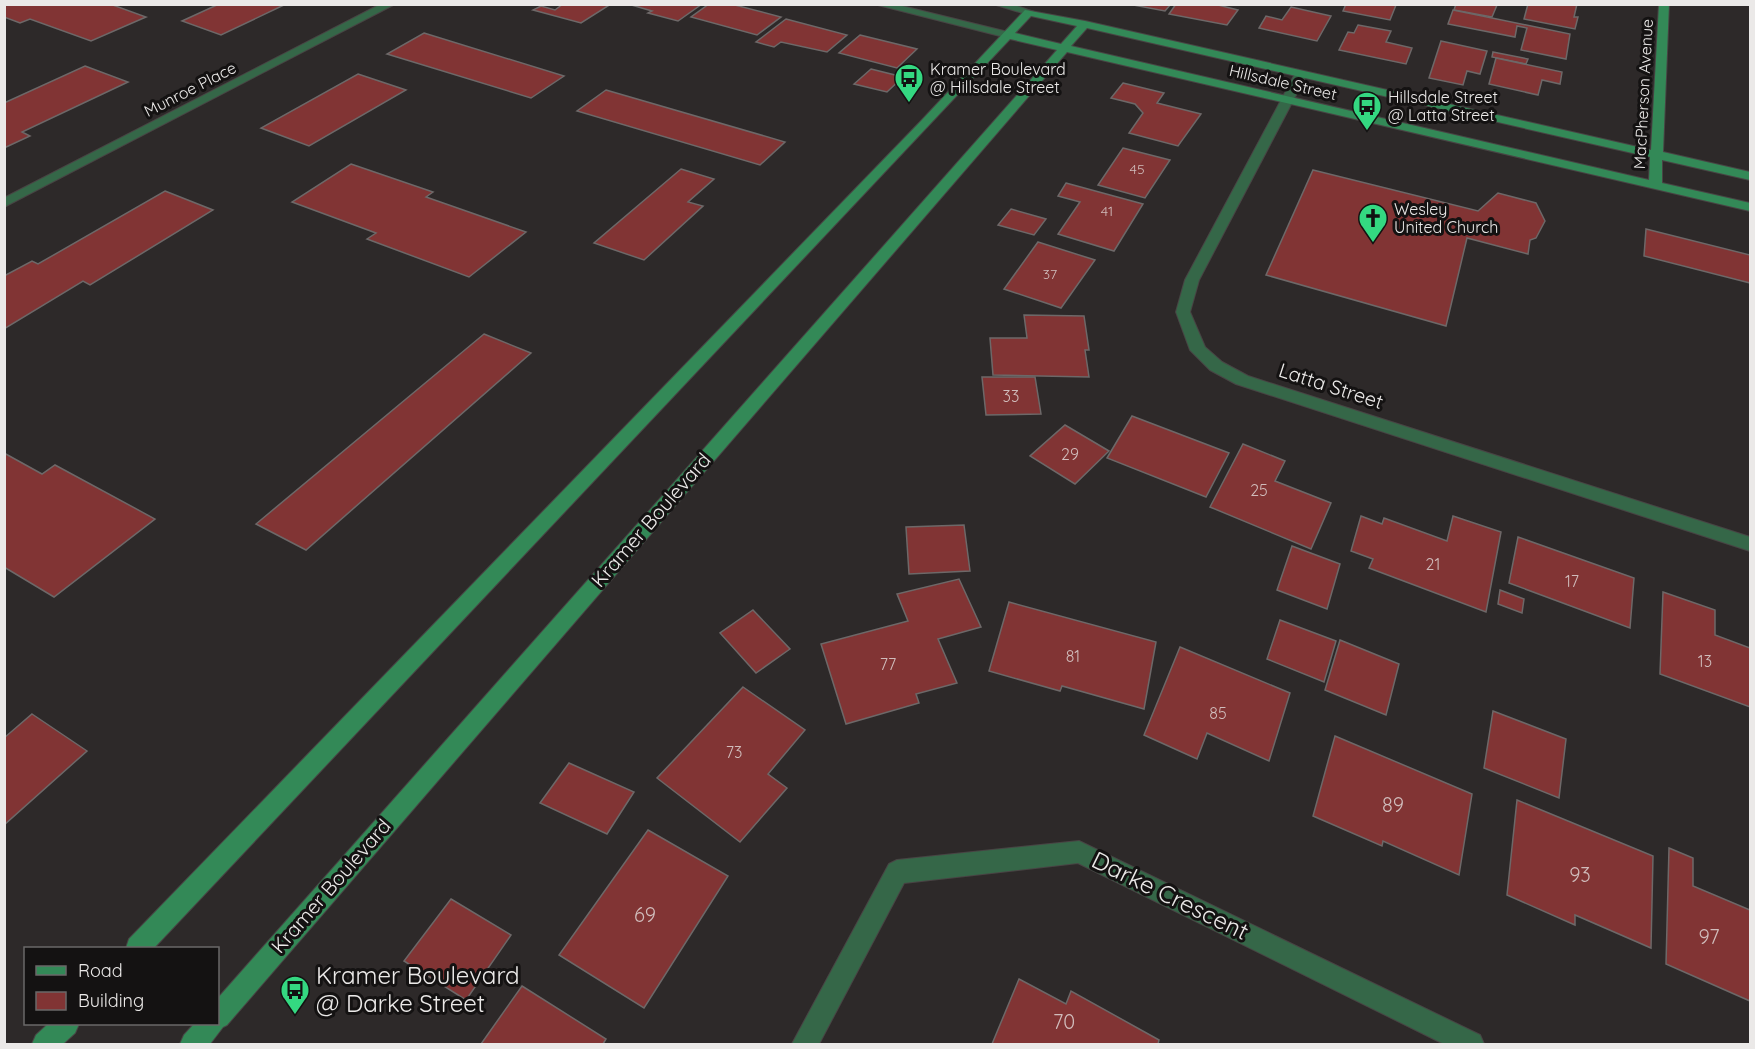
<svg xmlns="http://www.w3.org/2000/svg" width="1755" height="1049" font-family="Quicksand,sans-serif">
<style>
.building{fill:#813434;stroke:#6d6868;stroke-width:1.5}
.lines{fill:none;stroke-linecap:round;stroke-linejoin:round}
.street-casing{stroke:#484444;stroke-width:2}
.secondary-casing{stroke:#484444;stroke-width:2}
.street{fill:#356748;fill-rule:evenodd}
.secondary{fill:#338957;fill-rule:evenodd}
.labels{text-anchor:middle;stroke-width:6;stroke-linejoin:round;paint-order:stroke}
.far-number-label{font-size:14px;fill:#d0bcbb}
.far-poi-label{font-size:16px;fill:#ebe9e8;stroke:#141212;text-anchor:start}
.far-street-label{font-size:16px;fill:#ebe9e8;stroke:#141212}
.number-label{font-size:16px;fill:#d0bcbb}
.street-label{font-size:20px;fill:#ebe9e8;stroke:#141212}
.near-number-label{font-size:20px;fill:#d0bcbb}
.near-street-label{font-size:24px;fill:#ebe9e8;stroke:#141212}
.near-poi-label{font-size:24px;fill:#ebe9e8;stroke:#141212;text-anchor:start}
</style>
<rect width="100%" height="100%" fill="#2d2929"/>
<g class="building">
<polygon points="4,4 110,4 146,17 91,41 30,19 20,23 4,17"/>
<polygon points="219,4 286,4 221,35 182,21"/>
<polygon points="563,4 611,4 581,23 533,10 541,6 555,10"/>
<polygon points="628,4 702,4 678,21 648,13 652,11"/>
<polygon points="709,4 731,4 781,17 757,35 691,17"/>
<polygon points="1128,4 1171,4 1165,11"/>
<polygon points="1176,4 1214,4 1238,10 1227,25 1169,14"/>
<polygon points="1346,4 1392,4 1396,5 1390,20 1343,11"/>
<polygon points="1456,4 1492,4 1497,5 1492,17 1454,10"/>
<polygon points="1528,4 1577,4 1574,17 1578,17 1575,29 1524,19"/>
<polygon points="1291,7 1331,16 1317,41 1259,28 1266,16 1282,20"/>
<polygon points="1453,10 1570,34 1566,59 1521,50 1527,28 1517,26 1515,37 1448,24"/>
<polygon points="786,19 847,35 827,52 781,42 774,47 756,42"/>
<polygon points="1358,25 1391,31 1386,42 1412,48 1406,64 1339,50 1348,32 1354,33"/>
<polygon points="424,33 564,76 531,98 387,54"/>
<polygon points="860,35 917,49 897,68 839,53"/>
<polygon points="1441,41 1487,51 1480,74 1467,71 1463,85 1429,78"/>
<polygon points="1493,52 1528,59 1526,64 1492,57"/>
<polygon points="1496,58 1562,72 1560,84 1542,80 1538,95 1489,84"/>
<polygon points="85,66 128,82 22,132 30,136 4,148 4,103"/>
<polygon points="871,69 903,77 887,92 854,84"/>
<polygon points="358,74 406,90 309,146 261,128"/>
<polygon points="1123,83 1164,93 1157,103 1201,114 1178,146 1129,133 1143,113 1135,104 1111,98"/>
<polygon points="606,90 785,142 760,165 577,111"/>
<polygon points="1123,148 1170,160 1145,198 1098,185"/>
<polygon points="351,164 433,192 426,197 526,232 469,277 367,239 376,233 292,202"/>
<polygon points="681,169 714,179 688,202 703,206 644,260 594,243"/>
<polygon points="1313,170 1478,211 1498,193 1536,203 1545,221 1536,238 1530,240 1528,254 1467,238 1446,326 1266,275"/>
<polygon points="1066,183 1143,204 1114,251 1058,234 1080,202 1058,196"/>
<polygon points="165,191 213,210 90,285 83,281 4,329 4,276 32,261 38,264"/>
<polygon points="1011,209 1046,219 1034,235 998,225"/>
<polygon points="1646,229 1750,255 1750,283 1644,256"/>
<polygon points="1038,242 1095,260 1061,308 1004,289"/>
<polygon points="1024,315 1084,316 1089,350 1085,350 1089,377 993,375 990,338 1027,338"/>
<polygon points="484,334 531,353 306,550 256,524"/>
<polygon points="982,377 1035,377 1041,414 986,415"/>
<polygon points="1132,416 1229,453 1206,497 1107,458"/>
<polygon points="1065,425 1109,451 1075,484 1030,456"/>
<polygon points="1243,444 1285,461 1275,481 1331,503 1311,549 1210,507"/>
<polygon points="4,453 42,474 55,465 155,519 54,597 4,567"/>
<polygon points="1361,516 1382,524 1384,518 1447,541 1453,516 1501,532 1486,612 1369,568 1373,559 1351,551"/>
<polygon points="964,525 970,571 909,574 906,527"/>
<polygon points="1518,537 1634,578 1630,628 1509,583"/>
<polygon points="1292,546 1340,564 1327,609 1277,590"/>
<polygon points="959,579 981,627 938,639 957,683 916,694 919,703 846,724 821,644 908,621 897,594"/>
<polygon points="1500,590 1524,599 1522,613 1498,604"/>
<polygon points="1663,592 1715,610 1715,635 1750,648 1750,707 1660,674"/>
<polygon points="1009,602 1156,642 1144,709 1062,686 1060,691 989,671"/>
<polygon points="753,610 790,649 756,673 720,633"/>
<polygon points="1280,620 1336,641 1324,682 1267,659"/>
<polygon points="1340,640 1399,664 1386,715 1325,690"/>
<polygon points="1180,647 1290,693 1269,761 1207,733 1197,759 1144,735"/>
<polygon points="743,687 805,730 768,774 787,788 740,842 657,778"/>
<polygon points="1493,711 1566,739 1559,798 1484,768"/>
<polygon points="32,714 87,751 4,825 4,738"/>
<polygon points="1335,736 1472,794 1459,875 1383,841 1382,846 1313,816"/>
<polygon points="569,763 634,792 607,834 540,803"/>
<polygon points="1517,800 1653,856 1651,948 1575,915 1575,925 1507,895"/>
<polygon points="648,830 728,876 644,1008 559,955"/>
<polygon points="1669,848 1693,858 1693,886 1750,910 1750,1001 1666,964"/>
<polygon points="451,899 511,935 466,1000 404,961"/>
<polygon points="1019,979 1066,1004 1071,991 1159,1040 1158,1044 992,1044"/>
<polygon points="522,986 606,1039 603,1044 481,1044"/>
</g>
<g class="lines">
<g class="street-casing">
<g id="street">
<polygon points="381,4 395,4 4,207 4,198"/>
<polygon points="874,4 894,4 1012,33 1013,35 1008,38"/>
<polygon points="993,4 1012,4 1034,12 1029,15"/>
<polygon points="1301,71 1307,74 1199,280 1190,312 1205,347 1222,362 1248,376 1750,537 1750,551 1236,384 1210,370 1190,350 1176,312 1185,280 1295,74"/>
<polygon points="1079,841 1480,1035 1484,1044 1444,1044 1078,863 904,883 819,1044 792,1044 889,864 897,860"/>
</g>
</g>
<g class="secondary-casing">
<g id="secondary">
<path d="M1659 4H1669L1663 152 1750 172V180L1662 160V183L1750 203V211L1067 52 227 1025 223 1027 210 1044H180L184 1035 194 1024H218V998L1057 50 1010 39 154 948H126L129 939 920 122 1025 10 1085 21 1651 150ZM1031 16 1077 26 1061 44 1015 33ZM1087 28 1650 157 1649 180 1071 46Z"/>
<polygon points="48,1024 79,1024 75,1033 63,1044 32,1044 36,1035"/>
</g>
</g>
<use href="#street" class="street"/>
<use href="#secondary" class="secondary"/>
</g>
<defs>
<g id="bus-pin" transform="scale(1.5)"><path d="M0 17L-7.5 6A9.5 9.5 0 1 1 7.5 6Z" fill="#34d881" stroke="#141212"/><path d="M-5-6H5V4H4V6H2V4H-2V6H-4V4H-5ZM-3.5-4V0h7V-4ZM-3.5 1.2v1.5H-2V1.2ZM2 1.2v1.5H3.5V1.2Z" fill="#111"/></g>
<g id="church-pin" transform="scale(1.5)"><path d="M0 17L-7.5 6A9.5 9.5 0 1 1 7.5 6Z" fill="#34d881" stroke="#141212"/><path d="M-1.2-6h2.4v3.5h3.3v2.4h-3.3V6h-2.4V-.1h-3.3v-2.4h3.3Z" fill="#111"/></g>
</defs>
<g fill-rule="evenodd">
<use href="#bus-pin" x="909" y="78"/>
<use href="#bus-pin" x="1367" y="106"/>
<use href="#church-pin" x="1373" y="218"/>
<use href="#bus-pin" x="295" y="990"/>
</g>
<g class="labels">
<g class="far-number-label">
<text x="1137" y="174">45</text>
<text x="1107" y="216">41</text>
<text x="1050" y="279">37</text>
</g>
<g class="far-poi-label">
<text x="930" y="75">Kramer Boulevard<tspan x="930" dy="18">@ Hillsdale Street</tspan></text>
<text x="1388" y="103">Hillsdale Street<tspan x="1388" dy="18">@ Latta Street</tspan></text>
<text x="1394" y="215">Wesley<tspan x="1394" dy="18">United Church</tspan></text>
</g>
<g class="far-street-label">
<text transform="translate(1283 82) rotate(13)" y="6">Hillsdale Street</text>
<text transform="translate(190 89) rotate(-27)" y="6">Munroe Place</text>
<text transform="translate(1643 94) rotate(-87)" y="6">MacPherson Avenue</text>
</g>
<g class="number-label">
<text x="1011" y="402">33</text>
<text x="1070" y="460">29</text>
<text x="1259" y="496">25</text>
<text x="1433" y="570">21</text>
<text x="1572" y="587">17</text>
<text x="1073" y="662">81</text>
<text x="1705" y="667">13</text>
<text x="888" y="670">77</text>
<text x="1218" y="719">85</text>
<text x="734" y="758">73</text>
</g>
<g class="street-label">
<text transform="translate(1331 386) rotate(18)" y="7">Latta Street</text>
<text transform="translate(651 520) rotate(-49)" y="7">Kramer Boulevard</text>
<text transform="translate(331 886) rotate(-49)" y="7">Kramer Boulevard</text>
</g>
<g class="near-number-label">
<text x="1393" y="812">89</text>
<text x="1580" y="882">93</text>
<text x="645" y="922">69</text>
<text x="1709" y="944">97</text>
<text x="1064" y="1029">70</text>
</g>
<g class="near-street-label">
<text transform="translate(1170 896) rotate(26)" y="8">Darke Crescent</text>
</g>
<g class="near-poi-label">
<text x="316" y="984">Kramer Boulevard<tspan x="316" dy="28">@ Darke Street</tspan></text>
</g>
</g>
<rect width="1755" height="1049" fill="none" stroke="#ebe9e8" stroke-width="12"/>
<rect x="24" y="947" width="195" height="78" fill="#141212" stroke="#6a6868" stroke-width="1.5"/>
<rect x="36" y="966" width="30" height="9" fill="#338957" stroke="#6a6868" stroke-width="1.5"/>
<text x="78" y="977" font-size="18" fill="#ebe9e8">Road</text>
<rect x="36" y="992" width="30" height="18" fill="#813434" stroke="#6a6868" stroke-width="1.5"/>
<text x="78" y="1007" font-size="18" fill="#ebe9e8">Building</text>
</svg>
